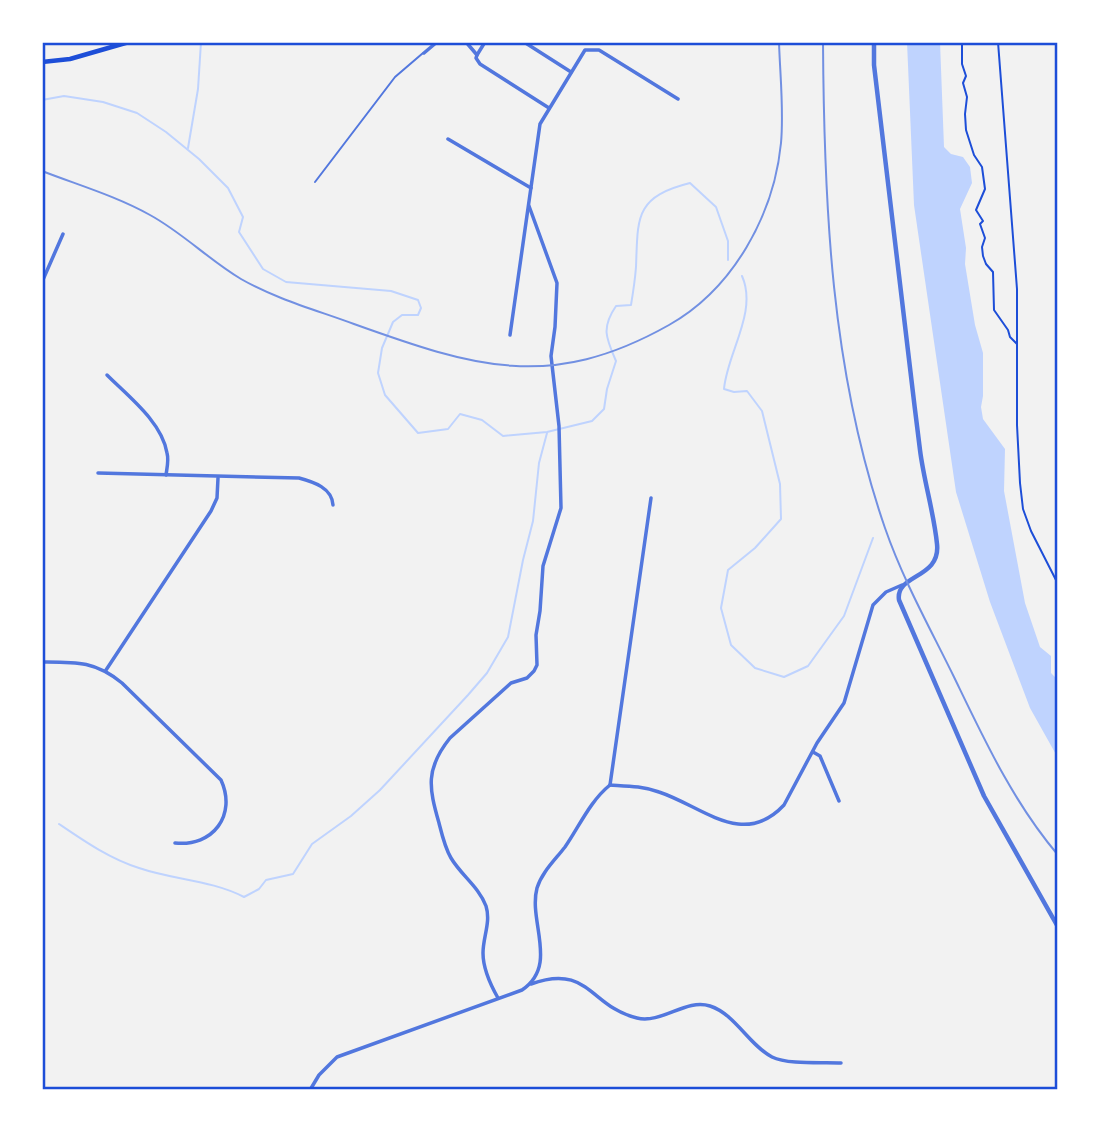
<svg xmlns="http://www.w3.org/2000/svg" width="1100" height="1132" font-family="Roboto,sans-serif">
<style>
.water{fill:#bfd3fe}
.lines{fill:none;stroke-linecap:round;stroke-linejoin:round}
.stream{stroke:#bfd3fe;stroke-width:2}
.path{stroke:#1d4ed8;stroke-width:2}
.service{stroke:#5277de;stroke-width:2}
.minor{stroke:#5277de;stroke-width:3.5}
.tertiary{stroke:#5277de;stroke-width:4.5}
.secondary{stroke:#1d4ed8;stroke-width:4.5}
.rail{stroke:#7290e2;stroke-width:2}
.neatline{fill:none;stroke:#1d4ed8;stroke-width:2.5}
</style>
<rect width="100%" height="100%" fill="#f2f2f2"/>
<polygon class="water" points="907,42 940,42 944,147 951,154 963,157 970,167 972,183 960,209 966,248 965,264 975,325 983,353 983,396 981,407 983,419 1005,449 1004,491 1025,603 1040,647 1051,656 1051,673 1058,680 1058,758 1030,708 990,602 956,492 914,205"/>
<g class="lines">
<g class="stream">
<path d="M42 100 64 96 103 102 137 113 166 132 199 159 228 188 243 217 239 232 263 269 286 282 391 291 418 300 421 308 418 315H402L393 322 382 348 378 373 385 395 418 433 448 429 460 414 482 420 503 436 547 432 592 421 604 409 607 389 616 361C606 338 601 328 616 306L631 305C633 293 635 280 636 267 638 218 634 197 690 183L716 207 728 241V260"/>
<polyline points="188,148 198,89 201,42"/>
<path d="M742 276C758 312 727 353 724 389L734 392 747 391 762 411 780 484 781 519 755 548 728 570 721 608 731 645 755 668 784 677 808 666 844 616 873 538"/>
<path d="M59 824C84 841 110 859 139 868 174 880 211 880 244 897L259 889 266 880 293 874 312 844 351 816 380 790 468 695 487 673 508 637 523 560 533 521 539 463 547 433"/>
</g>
<g class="path">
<polyline points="962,42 962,64 966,76 963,83 967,97 965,114 966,130 974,155 982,167 985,189 976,210 983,221 980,224 985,238 982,247 983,256 986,264 993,272 994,310 1008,330 1010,337 1017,344"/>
<polyline points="998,42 1017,289 1017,425 1020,483 1023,509 1031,531 1058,584"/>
</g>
<polyline class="service" points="315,182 395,77 423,53"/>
<g class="minor">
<polyline points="466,42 477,55 476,58 480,64 549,108"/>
<polyline points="524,42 571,72"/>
<polyline points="424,53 437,42"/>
<polyline points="477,55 485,42"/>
<polyline points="448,139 531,188"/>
<polyline points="42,282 63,234"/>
<polyline points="510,335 540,124 585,50 599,50 678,99"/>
<path d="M107 375C128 396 162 422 167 453 169 460 167 468 166 475"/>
<path d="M98 473 299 478C314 482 332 488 333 505"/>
<path d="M42 662C76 662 95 661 122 683L221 780C237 815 213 847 175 843"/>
<polyline points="106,670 211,511 217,498 218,478"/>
<polyline points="813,752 820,756 839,801"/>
<path d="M610 785C626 786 643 786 659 792 702 806 743 849 784 805L817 743 844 703 873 605 886 592 902 585"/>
<polyline points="610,785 651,498"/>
<path d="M531 984C589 963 590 1007 637 1018 662 1024 686 998 710 1006 735 1014 749 1045 772 1057 788 1065 823 1062 841 1063"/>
<path d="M498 998C490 984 483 969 483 953 483 937 491 922 486 906 479 887 461 875 451 858 445 848 442 835 439 823 429 788 425 769 450 738L511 683 527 678 534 671 537 665 536 635 540 611 543 566 561 508 559 426 551 356 555 327 557 283 529 206"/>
<path d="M310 1090 319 1075 337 1057 522 990C559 965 528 922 537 888 542 872 555 860 565 847 579 827 590 801 610 785"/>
</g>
<path class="tertiary" d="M874 42V65C889 194 904 322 920 450 924 482 934 513 937 544 941 579 895 574 899 600L984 796 1058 927"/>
<polyline class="secondary" points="42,62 70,59 129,42"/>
<g class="rail">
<path d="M823 42C824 205 831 372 885 528 903 580 930 628 954 677 984 739 1013 802 1058 855"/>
<path d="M42 171C78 185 116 196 150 215 183 233 209 260 241 279 276 299 316 310 354 324 474 367 550 392 669 325 733 289 774 215 781 143 784 110 780 75 779 42"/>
</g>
</g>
<rect width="1100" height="1132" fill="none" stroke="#ffffff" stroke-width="88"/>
<rect x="44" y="44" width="1012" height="1044" class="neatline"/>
</svg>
